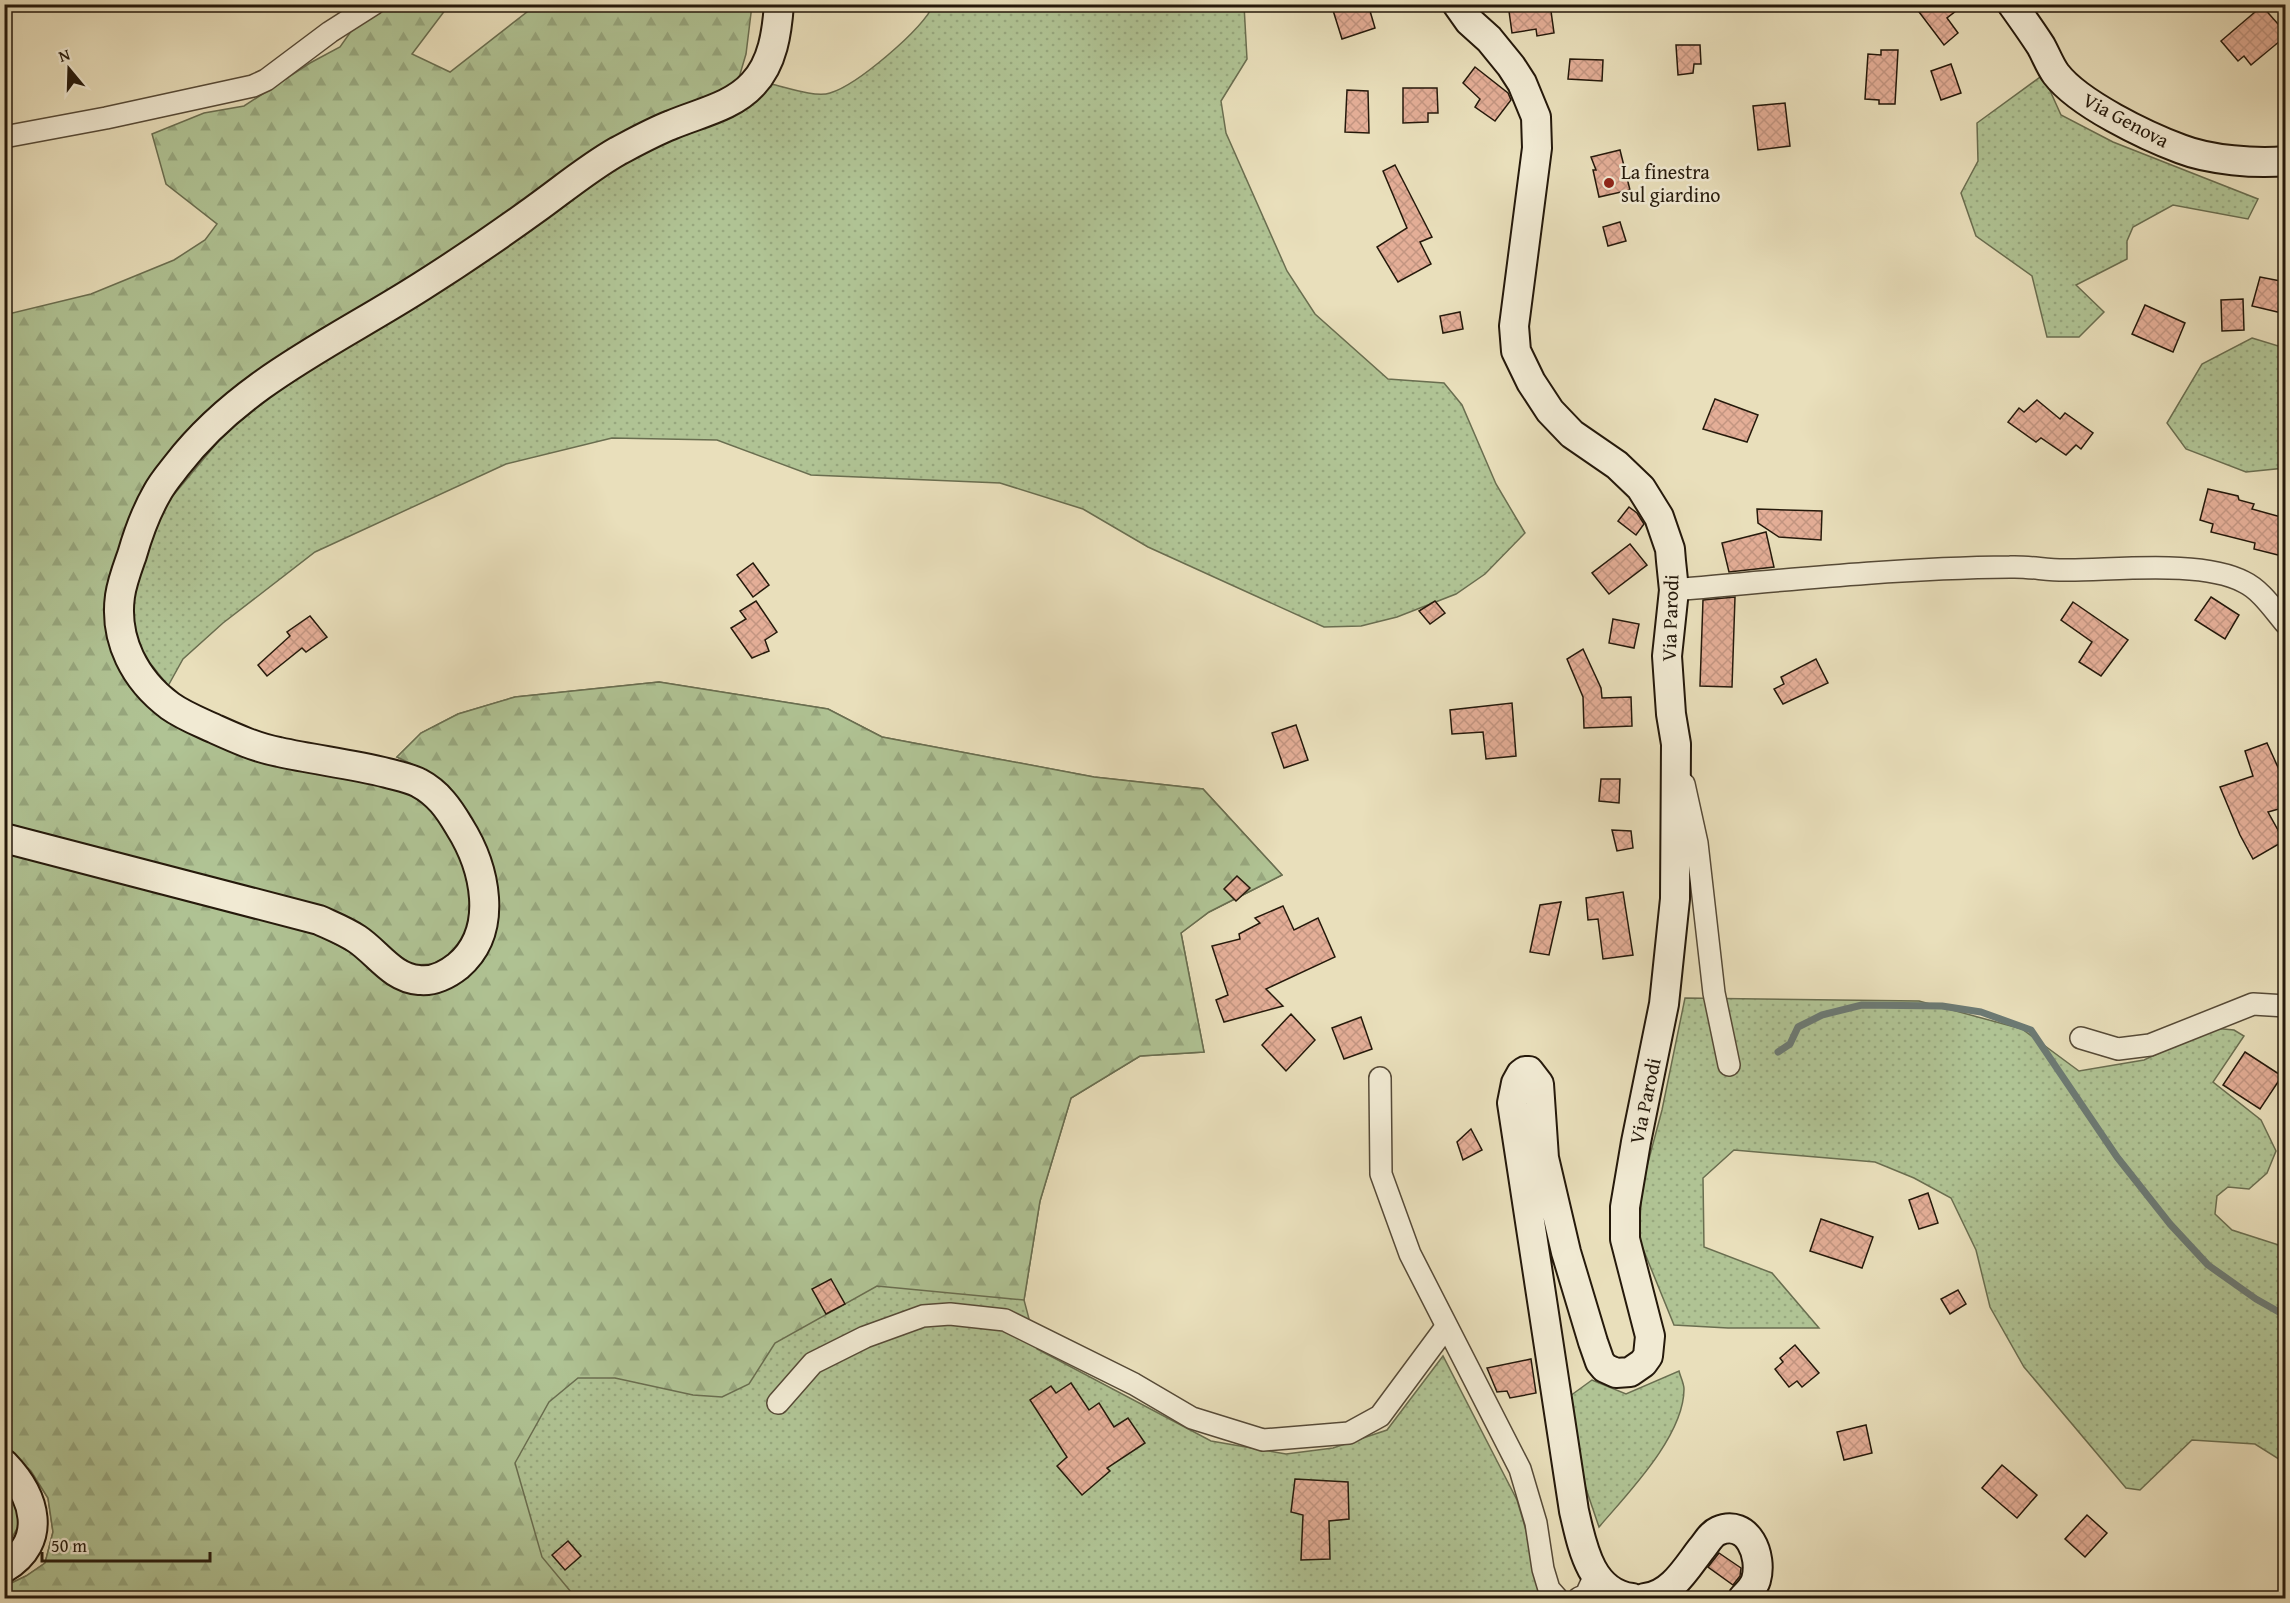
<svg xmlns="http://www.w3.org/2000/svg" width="2290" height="1603" font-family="'Gentium Book Plus',serif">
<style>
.grass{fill:url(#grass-dots);stroke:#6a6e50;stroke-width:1.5}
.forest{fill:url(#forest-firs);stroke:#6a6e50;stroke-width:1.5}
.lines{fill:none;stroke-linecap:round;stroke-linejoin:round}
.stream{stroke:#6c7a74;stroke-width:7}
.building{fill:url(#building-cross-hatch);stroke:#25190b;stroke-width:1.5}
.street-casing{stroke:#564a37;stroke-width:24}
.secondary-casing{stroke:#25190b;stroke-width:32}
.street{stroke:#f1ead3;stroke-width:21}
.secondary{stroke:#f1ead3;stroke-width:28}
.poi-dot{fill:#8f2418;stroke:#f1ead3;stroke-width:2}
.labels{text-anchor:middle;stroke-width:5;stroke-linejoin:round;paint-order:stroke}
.street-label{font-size:20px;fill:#25190b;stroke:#f1ead3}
.poi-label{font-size:20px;fill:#25190b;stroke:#f1ead3;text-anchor:start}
</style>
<defs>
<pattern id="grass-dots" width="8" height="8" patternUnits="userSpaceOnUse" patternTransform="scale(1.5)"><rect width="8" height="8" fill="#b0c394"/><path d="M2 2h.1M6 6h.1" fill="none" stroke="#97a77e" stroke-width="1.8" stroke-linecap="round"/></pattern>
<pattern id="forest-firs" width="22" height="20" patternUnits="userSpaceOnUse" patternTransform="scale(1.5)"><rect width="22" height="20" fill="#b0c394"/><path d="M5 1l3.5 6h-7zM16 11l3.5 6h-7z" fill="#97a77e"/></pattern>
<pattern id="building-cross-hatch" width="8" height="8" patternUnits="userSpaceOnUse" patternTransform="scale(1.5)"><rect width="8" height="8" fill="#e4ae97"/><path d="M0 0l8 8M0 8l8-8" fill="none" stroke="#c39581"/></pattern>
</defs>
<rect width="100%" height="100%" fill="#e9dfbb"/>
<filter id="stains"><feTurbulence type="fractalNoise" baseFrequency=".00333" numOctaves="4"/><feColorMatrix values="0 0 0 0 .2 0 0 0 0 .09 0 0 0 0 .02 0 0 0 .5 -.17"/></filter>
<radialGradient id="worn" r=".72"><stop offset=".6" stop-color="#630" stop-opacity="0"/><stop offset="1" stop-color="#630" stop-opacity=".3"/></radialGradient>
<g class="grass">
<path d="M934 4 1244 5 1247 59 1221 101 1226 133 1287 271 1315 314 1388 379 1444 383 1462 405 1496 484 1525 533 1485 574 1456 594 1397 617 1361 626 1324 627 1148 547 1083 509 1000 483 811 475 717 440 612 438 506 464 315 552 223 623 183 659 168 686 140 650 133 628 131 602 142 566 166 504 226 432 289 382 420 303 555 213 612 171 771 84C785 87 816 98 830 93 857 85 922 30 934 4Z"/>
<polygon points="2043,75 2061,115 2113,142 2258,199 2248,219 2173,205 2133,227 2127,241 2127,259 2076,285 2104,312 2079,337 2047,337 2032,276 1976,236 1961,193 1978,161 1977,123"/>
<polygon points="2252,338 2285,348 2285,468 2246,472 2186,449 2167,423 2202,364"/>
<polygon points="659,682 828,709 882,737 1094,777 1203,789 1282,875 1209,912 1181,933 1204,1052 1140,1056 1071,1098 1040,1201 1024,1300 1037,1349 1211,1441 1286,1454 1333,1448 1387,1430 1443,1356 1517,1500 1533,1554 1540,1598 5,1598 5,1586 26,1576 45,1563 53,1532 48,1498 31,1471 5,1446 4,853 383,980 414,994 444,990 468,977 483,961 493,936 484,846 469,814 448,787 424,770 397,757 421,733 458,714 515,697"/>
<polygon points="1685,998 1919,1001 2022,1029 2079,1071 2144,1060 2213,1028 2234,1030 2244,1036 2213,1082 2261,1120 2276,1151 2267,1173 2249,1189 2228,1187 2217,1196 2215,1214 2232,1230 2285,1247 2285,1463 2255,1444 2192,1440 2140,1490 2126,1488 2024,1367 1990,1307 1976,1250 1951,1198 1914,1178 1875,1162 1734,1150 1703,1178 1704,1247 1772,1273 1819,1328 1728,1328 1674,1325 1639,1239 1642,1185 1662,1110"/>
<path d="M1679 1371C1680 1376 1684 1383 1684 1389 1684 1436 1628 1493 1599 1527L1579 1468 1570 1396 1592 1380 1626 1394Z"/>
</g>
<g class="forest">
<polygon points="601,4 752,5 746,54 738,81 392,291 319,330 250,376 203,417 106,600 106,629 115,655 141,697 157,714 216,745 357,779 403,791 421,801 435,815 460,855 468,883 471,901 469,928 461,944 448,956 433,964 413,965 328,908 5,823 4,315 91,294 174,260 205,240 217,224 166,184 152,134 204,113 244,106 310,63 340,47 359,20 344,5 449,5 412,54 450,72 536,5 558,5 575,11"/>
<polygon points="659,682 828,709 882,737 1094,777 1203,789 1282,875 1209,912 1181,933 1204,1052 1140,1056 1071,1098 1040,1201 1024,1300 877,1286 775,1343 749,1384 722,1397 693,1395 615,1378 578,1378 549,1402 515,1463 542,1557 576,1598 5,1598 5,1586 26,1576 45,1563 53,1532 48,1498 31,1471 5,1446 4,853 315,933 352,953 383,980 414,994 444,990 468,977 483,961 493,936 484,846 469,814 448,787 424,770 397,757 421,733 458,714 515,697"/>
<polygon points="4,1484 19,1512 20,1523 4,1552"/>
</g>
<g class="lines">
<polyline class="stream" points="1778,1052 1790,1044 1798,1027 1822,1015 1862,1005 1942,1006 1981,1012 2031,1030 2117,1157 2170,1224 2208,1265 2256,1299 2286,1316"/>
</g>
<g class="building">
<polygon points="1331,4 1368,4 1375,28 1342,39"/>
<polygon points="1508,4 1550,4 1554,33 1537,36 1536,29 1512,33"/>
<polygon points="1913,4 1965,4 1947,18 1958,33 1944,45"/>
<polygon points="2262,6 2286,33 2286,36 2251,65 2244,56 2238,61 2221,41"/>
<polygon points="1676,45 1700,45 1701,64 1694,64 1693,73 1678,75"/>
<polygon points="1881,50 1898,50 1895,104 1879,104 1879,100 1865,99 1868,54 1881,55"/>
<polygon points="1570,59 1603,60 1602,81 1568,79"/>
<polygon points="1951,64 1961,93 1941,100 1931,71"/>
<polygon points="1475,67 1508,93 1511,100 1495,121 1475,107 1480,99 1463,83"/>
<polygon points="1403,88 1437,88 1438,113 1428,113 1428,122 1403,123"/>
<polygon points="1347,90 1368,91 1369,133 1345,132"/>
<polygon points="1785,103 1790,146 1758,150 1753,106"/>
<polygon points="1620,150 1630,190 1599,197 1593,170 1596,170 1591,157"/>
<polygon points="1395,165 1432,237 1420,242 1431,264 1398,282 1377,247 1407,228 1383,171"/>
<polygon points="1620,222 1626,241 1608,246 1603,227"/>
<polygon points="2260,277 2286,282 2286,314 2252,306"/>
<polygon points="2243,299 2244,330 2222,331 2221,300"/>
<polygon points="2145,305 2185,323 2173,352 2132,334"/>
<polygon points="1460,312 1463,329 1443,333 1440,316"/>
<polygon points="1715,399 1758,415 1747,442 1703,429"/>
<polygon points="2037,400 2060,419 2065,413 2093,433 2081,449 2076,445 2066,455 2041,438 2036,442 2008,422 2019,408 2024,412"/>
<polygon points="2208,489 2238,496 2239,500 2254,504 2252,509 2281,517 2280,520 2286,522 2286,557 2254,549 2255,543 2211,532 2213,524 2200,520"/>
<polygon points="1629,507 1637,513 1644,524 1636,535 1618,521"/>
<polygon points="1757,509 1822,511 1821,540 1779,537 1758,523"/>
<polygon points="1766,532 1774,567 1729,572 1722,543"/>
<polygon points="1630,544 1647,565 1609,594 1592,573"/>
<polygon points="753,563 769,585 753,597 737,575"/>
<polygon points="1735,597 1732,687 1700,686 1703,600"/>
<polygon points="2211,597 2239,615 2225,639 2195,620"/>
<polygon points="756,601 777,632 765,640 769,651 752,658 731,628 746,619 740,611"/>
<polygon points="1435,601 1445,613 1430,624 1419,611"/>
<polygon points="2073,602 2128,640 2101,676 2079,662 2092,642 2061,620"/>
<polygon points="310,616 327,637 306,652 302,648 267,676 258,665 290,636 287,632"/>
<polygon points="1613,619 1639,624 1634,648 1609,643"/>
<polygon points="1583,649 1601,688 1602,698 1631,697 1632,726 1584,728 1583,697 1567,659"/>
<polygon points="1816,659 1828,683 1783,704 1774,689 1784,684 1781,677"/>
<polygon points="1512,703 1516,756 1486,759 1483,732 1452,734 1450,710"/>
<polygon points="1296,725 1308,760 1284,768 1272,733"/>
<polygon points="2267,743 2286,785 2286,807 2268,812 2284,841 2253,859 2240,835 2220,787 2253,776 2245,751"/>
<polygon points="1601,779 1620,779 1619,803 1599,801"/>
<polygon points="1612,830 1631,831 1633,848 1617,851"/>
<polygon points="1237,876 1250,888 1236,901 1224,889"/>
<polygon points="1623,892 1633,955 1603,959 1598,919 1588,920 1586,898"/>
<polygon points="1561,902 1549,955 1530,952 1540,905"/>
<polygon points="1283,906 1294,930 1318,918 1335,957 1266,989 1283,1006 1224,1022 1216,1000 1228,995 1212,946 1240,939 1239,934 1260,923 1255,918"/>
<polygon points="1291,1014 1315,1040 1286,1071 1262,1045"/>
<polygon points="1361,1017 1372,1049 1344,1059 1332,1028"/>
<polygon points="2245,1052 2282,1076 2260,1109 2223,1085"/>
<polygon points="1471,1129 1482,1150 1463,1160 1457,1142"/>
<polygon points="1928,1193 1938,1223 1919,1229 1909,1200"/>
<polygon points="1821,1219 1873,1237 1862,1268 1810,1251"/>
<polygon points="831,1279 845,1304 826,1314 812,1289"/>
<polygon points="1958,1290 1966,1304 1950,1314 1941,1299"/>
<polygon points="1795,1345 1819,1373 1802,1387 1797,1381 1789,1387 1775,1369 1783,1362 1780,1358"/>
<polygon points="1531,1359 1536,1393 1510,1398 1507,1391 1497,1392 1487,1368"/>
<polygon points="1071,1383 1089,1410 1099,1403 1114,1427 1128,1418 1145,1443 1107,1468 1110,1471 1082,1495 1057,1466 1067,1457 1030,1400 1051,1386 1056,1393"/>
<polygon points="1866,1425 1872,1453 1844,1460 1837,1432"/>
<polygon points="2002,1465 2037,1495 2017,1518 1982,1488"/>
<polygon points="1295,1479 1348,1482 1349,1519 1329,1521 1330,1559 1301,1560 1303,1515 1291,1512"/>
<polygon points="2087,1515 2107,1533 2085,1557 2065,1539"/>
<polygon points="568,1541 581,1556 565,1570 552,1555"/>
<polygon points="1719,1553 1741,1568 1740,1576 1733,1585 1708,1567"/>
</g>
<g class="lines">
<g class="street-casing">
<g id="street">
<polyline points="4,137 106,118 253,86 266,80 330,32 374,4"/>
<path d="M1674 590C1786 580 1898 568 2010 567 2030 566 2049 571 2069 570 2116 570 2203 560 2244 582 2261 590 2274 610 2286 624"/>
<polyline points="1684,784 1697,843 1714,993 1729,1065"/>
<polyline points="2081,1038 2118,1049 2150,1045 2253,1004 2286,1006"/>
<polyline points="1380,1078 1381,1174 1410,1254 1520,1469 1536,1523 1543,1569 1549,1589 1557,1598"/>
<polyline points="778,1403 813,1363 865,1337 923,1316 950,1314 1005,1320 1134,1384 1192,1418 1263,1440 1349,1433 1380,1416 1446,1327"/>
<polyline points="1579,1598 1586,1595 1595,1575"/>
</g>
</g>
<g class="secondary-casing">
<g id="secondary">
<path d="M1457 4 1469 21 1489 39 1511 66 1522 83 1536 117 1537 148 1514 326 1516 351 1531 382 1550 411 1572 434 1617 465 1641 488 1659 517 1670 549 1671 561 1674 590 1667 656 1671 714 1676 744 1675 899 1664 1004 1636 1142 1625 1207V1239L1650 1336 1648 1356 1643 1363 1630 1372 1616 1373 1605 1368 1600 1362 1593 1342 1566 1252 1544 1158 1539 1084 1529 1071H1525L1521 1074 1516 1083 1512 1103 1574 1511C1582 1545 1590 1593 1632 1598"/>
<path d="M2012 4C2022 18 2032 32 2041 46 2046 55 2050 66 2056 74 2079 104 2146 136 2181 149 2209 160 2256 164 2286 161"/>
<path d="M4 838 319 920C332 926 345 931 357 939 378 953 392 978 419 980 433 982 448 974 458 966 500 930 485 867 459 826 449 809 438 793 419 783 410 778 398 776 387 773 351 764 315 760 279 752 257 748 235 738 215 729 200 722 184 716 170 706 135 680 114 640 120 596 122 582 127 569 132 555 138 534 146 512 157 493 162 483 170 474 177 465 241 382 336 341 422 286 460 262 498 236 534 210 562 190 588 168 618 151 635 142 653 132 671 125 699 113 732 107 753 84 773 63 777 32 779 4"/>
<path d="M4 1464C35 1496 49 1541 4 1568"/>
<path d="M1645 1598C1672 1595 1687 1567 1702 1548 1707 1542 1711 1534 1718 1531 1748 1518 1763 1556 1756 1580 1754 1587 1748 1593 1743 1598"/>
</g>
</g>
<use href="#street" class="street"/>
<use href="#secondary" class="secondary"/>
</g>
<circle class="poi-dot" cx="1609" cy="183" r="6"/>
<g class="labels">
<g class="street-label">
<text transform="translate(2126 120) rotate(28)" y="7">Via Genova</text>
<text transform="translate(1670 618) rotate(-88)" y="7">Via Parodi</text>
<text transform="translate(1645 1101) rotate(-78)" y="7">Via Parodi</text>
</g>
<g class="poi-label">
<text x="1621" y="179">La finestra<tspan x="1621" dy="23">sul giardino</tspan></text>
</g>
</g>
<rect width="2290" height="1603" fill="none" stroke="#e9dfbb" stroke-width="24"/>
<rect x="6" y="6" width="2278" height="1591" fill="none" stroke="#25190b" stroke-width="3"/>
<rect x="12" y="12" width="2266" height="1579" fill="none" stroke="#25190b" stroke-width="1.5"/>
<g transform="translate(69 69) rotate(341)" stroke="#f1ead3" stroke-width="4.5" paint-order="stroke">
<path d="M0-4.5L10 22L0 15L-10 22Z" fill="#25190b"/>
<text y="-9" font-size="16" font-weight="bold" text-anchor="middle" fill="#25190b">N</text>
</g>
<path d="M42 1552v9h168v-9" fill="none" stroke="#25190b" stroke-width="3"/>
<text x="51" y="1552" font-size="18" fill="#25190b" stroke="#f1ead3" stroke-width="4.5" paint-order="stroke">50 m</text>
<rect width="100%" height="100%" filter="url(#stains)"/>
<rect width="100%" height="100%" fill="url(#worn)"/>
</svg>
